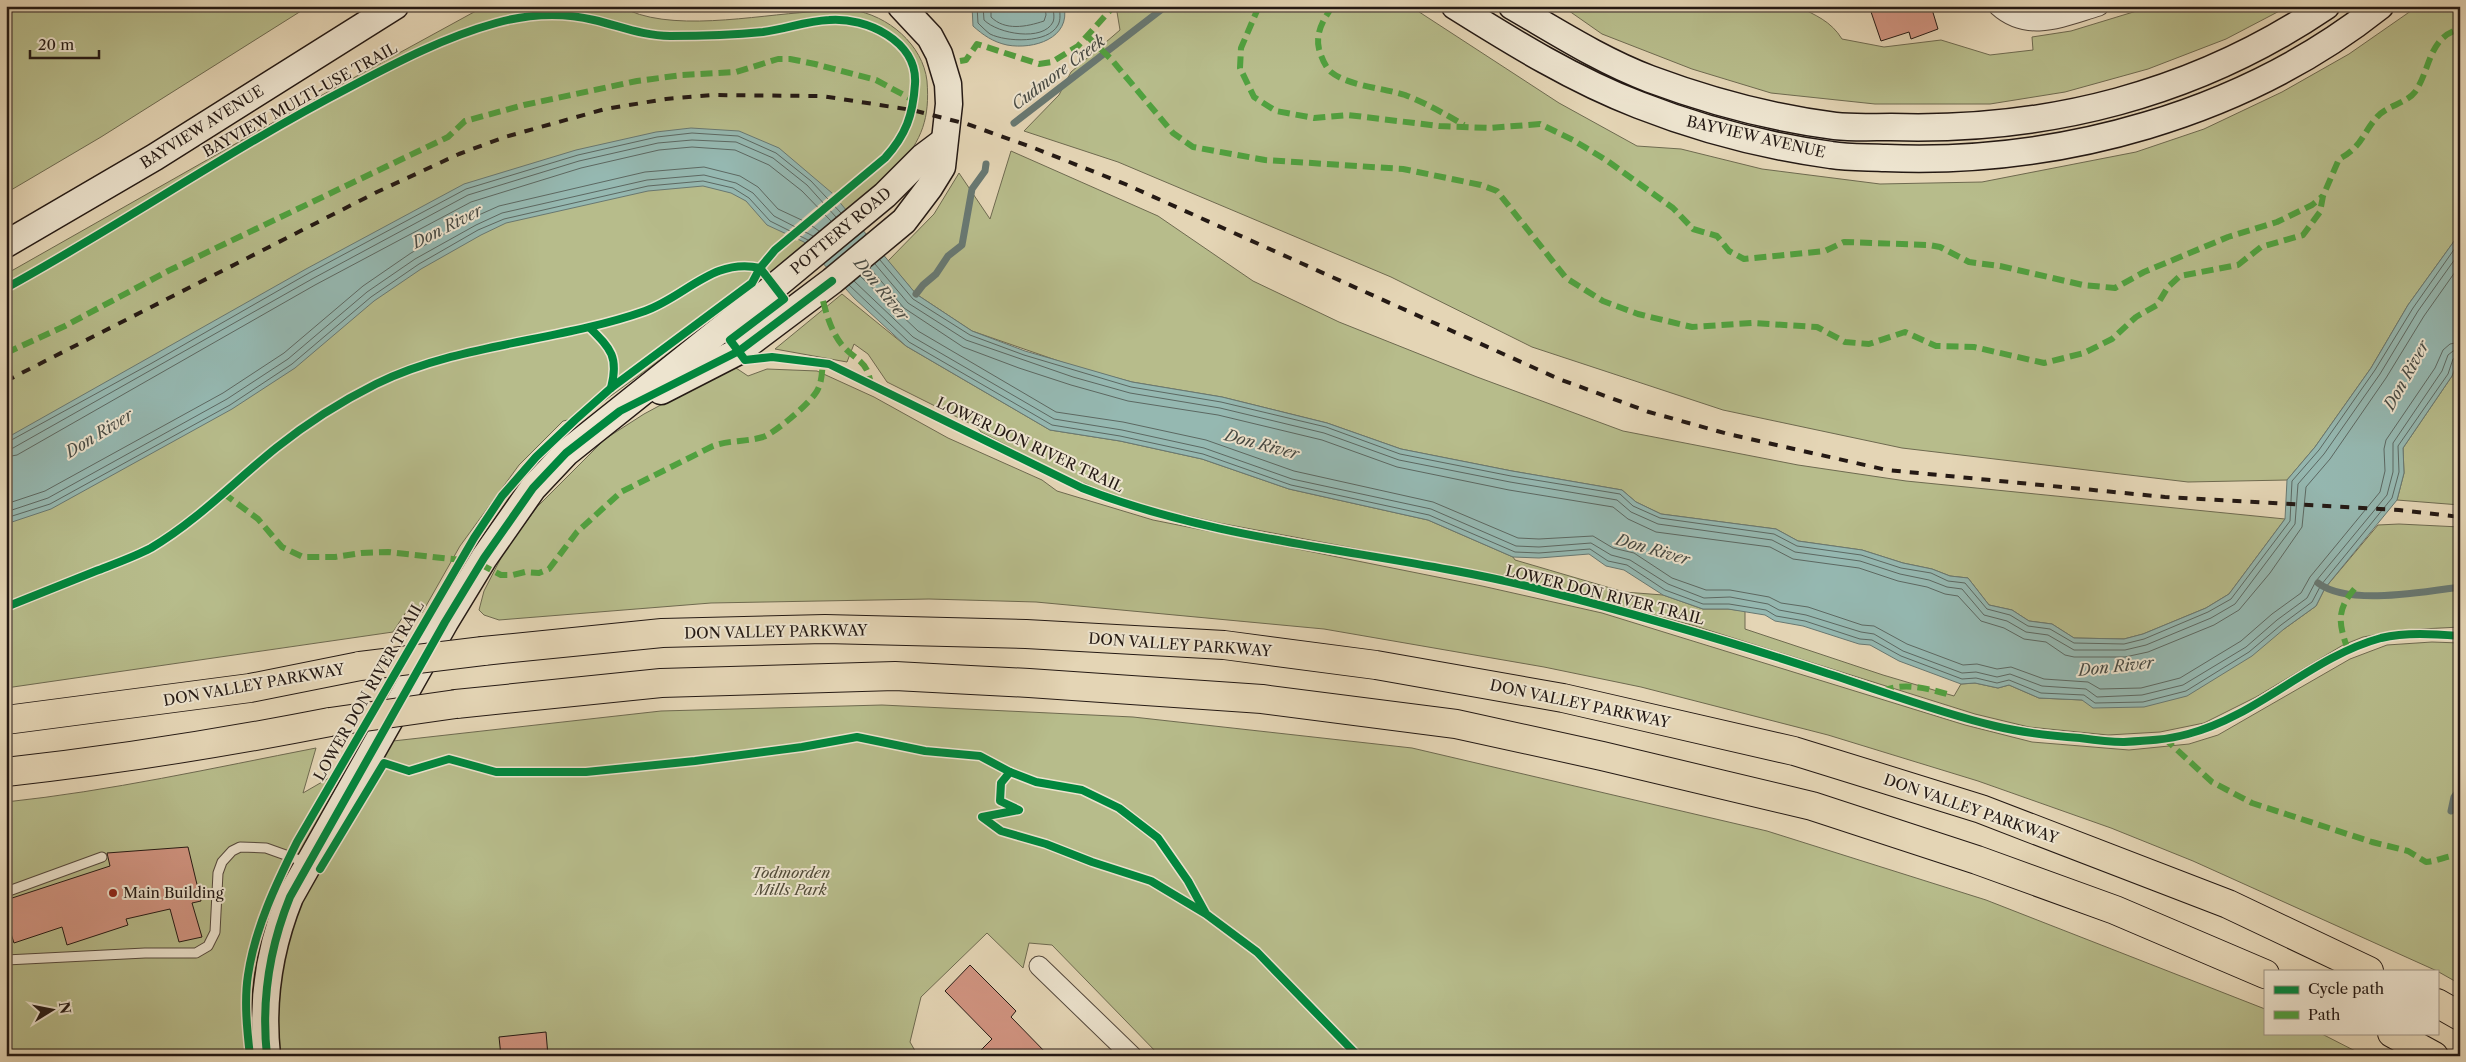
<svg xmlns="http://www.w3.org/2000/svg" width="2466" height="1062" font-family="'Libre Caslon Text',serif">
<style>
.green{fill:#b7bc8b;stroke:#6e6a50}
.water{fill:#95b8b1;stroke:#687872}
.pier{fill:#e4d5b5}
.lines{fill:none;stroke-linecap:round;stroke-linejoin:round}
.shore{stroke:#5c6862;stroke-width:1}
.stream{stroke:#687872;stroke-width:7}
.building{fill:#d19481;stroke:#241914}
.lane-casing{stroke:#54483c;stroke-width:11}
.street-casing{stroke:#54483c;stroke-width:21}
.secondary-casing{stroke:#241914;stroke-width:29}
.highway-casing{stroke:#241914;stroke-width:30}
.lane{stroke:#ede4cf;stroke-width:9}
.street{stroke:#ede4cf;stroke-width:19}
.secondary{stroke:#ede4cf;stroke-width:26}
.highway{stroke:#e4d5b5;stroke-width:28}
.rail{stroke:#241914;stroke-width:4;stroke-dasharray:9 9;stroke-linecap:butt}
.highway-bridge-casing{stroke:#241914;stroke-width:30;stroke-linecap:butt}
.highway-bridge{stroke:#e4d5b5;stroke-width:28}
.quiet{stroke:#50a13f;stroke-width:6;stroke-dasharray:12 6;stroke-linecap:butt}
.cycleway-casing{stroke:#ede4cf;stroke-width:11}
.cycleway{stroke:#00873e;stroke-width:8}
.poi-dot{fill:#8f2418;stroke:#ede4cf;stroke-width:2}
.labels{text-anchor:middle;stroke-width:4;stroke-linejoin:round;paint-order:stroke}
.street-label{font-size:15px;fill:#241914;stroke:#ede4cf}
.park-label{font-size:15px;font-style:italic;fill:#504a38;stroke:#ede4cf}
.poi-label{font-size:15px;fill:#241914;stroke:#ede4cf;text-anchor:start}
.water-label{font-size:16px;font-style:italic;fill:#464943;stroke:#ede4cf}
</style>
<rect width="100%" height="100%" fill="#e4d5b5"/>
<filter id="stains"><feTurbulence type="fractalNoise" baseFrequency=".004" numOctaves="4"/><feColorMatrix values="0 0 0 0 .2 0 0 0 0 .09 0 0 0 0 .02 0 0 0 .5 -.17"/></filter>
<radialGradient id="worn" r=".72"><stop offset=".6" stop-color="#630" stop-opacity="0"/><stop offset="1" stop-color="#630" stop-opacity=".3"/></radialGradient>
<g class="green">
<polygon points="6,6 309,6 101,137 6,193"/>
<path d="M485 6H620C667 34 756 15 810 12 824 11 838 9 852 10 888 15 923 45 927 81 930 118 922 140 898 167L756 290 582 417 563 421 519 465 460 546 422 613 410 606 393 632 6 688V274L304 105Z"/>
<polygon points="1116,6 1410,6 1559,103 1637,146 1681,149 1762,169 1880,184 1982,182 2136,152 2204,129 2282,92 2349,54 2418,6 2460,6 2460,233 2408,305 2371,368 2315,447 2287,480 2188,482 1902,448 1723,410 1532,347 1391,277 1118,162 1024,131 1059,95 1071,72 1120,30"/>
<path d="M1562 6H1797C1815 15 1831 21 1842 39L1884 47 1941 40 1990 55 2033 50 2032 37 2071 31 2153 6H2289L2226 39 2148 69 2065 92 1990 104H1875L1771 93 1692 69 1602 34Z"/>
<polygon points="1011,151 1158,216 1253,281 1339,322 1477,377 1623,431 1798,465 1906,481 2285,519 2229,594 2206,608 2143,634 2124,639 2074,638 2052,624 2029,621 2012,610 1989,605 1968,578 1950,576 1932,569 1903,563 1862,550 1798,541 1776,529 1661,514 1636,502 1622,490 1512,471 1401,449 1327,423 1222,397 1132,382 1076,367 972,331 916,294 888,261 934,214 959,173 990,219"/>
<polygon points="842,294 906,346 1050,430 1120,441 1202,459 1289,489 1428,520 1513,557 1515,560 1624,592 1663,595 1703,609 1728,609 1745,611 1745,629 1883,675 1954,696 1961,684 1975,683 1998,688 2009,685 2039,698 2083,700 2284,629 2316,606 2325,588 2378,525 2399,524 2460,527 2460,627 2402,630 2363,637 2343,645 2256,697 2204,723 2160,732 2108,735 2029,727 1975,714 1695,626 1519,579 1219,523 1150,507 1095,488 1052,469 981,432 977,427 887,382 868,354 854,344 847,362 775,349"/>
<polygon points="2460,355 2460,505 2397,500 2404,473 2403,448 2452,376"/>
<polygon points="733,366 748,376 767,369 817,371 874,397 948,438 1042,480 1057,491 1153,520 1482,586 1602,613 1965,725 2032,742 2129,750 2189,744 2218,735 2350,659 2387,645 2432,642 2460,643 2460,984 2437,971 2193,861 2111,828 1978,781 1828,735 1641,687 1544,667 1324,629 1036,602 929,599 711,603 499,620 484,615 479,610 484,591 504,552 537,507 605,439 644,414"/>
<path d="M882 705 1133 717 1412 748 1767 831 1986 900 2265 1009V1033H2320L2365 1056H1160L1052 945 1029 943 1023 968 987 933 921 997 910 1042 918 1056H6V802C110 791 213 768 316 748L303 793 393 741 661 711Z"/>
</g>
<g class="water">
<path d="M972 6H1064C1071 38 1034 50 1007 45 993 42 983 35 973 26Z"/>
<polygon points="691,128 739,131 779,148 832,193 916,294 972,331 1025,351 1132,382 1222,397 1327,423 1401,449 1512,471 1622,490 1636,502 1661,514 1776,529 1798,541 1862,550 1903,563 1932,569 1950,576 1968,578 1989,605 2012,610 2029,621 2052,624 2074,638 2124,639 2143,634 2206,608 2229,594 2285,519 2287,480 2315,447 2371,368 2408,305 2460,233 2460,355 2452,376 2403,448 2404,473 2397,500 2325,588 2316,606 2284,629 2252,656 2187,696 2144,707 2093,708 2082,700 2039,698 2009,685 1998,688 1975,683 1961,684 1899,661 1870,645 1859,644 1803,626 1775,621 1765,615 1728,609 1703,609 1663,595 1624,570 1606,566 1589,554 1539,558 1513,557 1428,520 1289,489 1202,459 1120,441 1050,430 906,346 854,298 804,242 767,225 746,201 731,193 703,186 648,191 506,223 481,235 421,269 374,301 295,368 232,409 51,509 6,524 6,440 10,436 306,269 464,184 576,150 656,132"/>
</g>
<polygon class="pier" points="834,192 842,202 799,239 797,241 783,235"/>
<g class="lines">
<g class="shore">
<path d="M977 6 978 23C982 27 986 31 990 34 1006 42 1048 44 1058 25 1061 20 1060 12 1059 6"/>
<path d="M983 6 984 20C998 34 1043 42 1053 22 1055 17 1053 11 1053 6"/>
<path d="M991 6V17C1005 31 1026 27 1044 21L1046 15 1045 6"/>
<polyline points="880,260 913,299 970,335 1024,355 1131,387 1221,402 1326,427 1400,454 1511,476 1620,494 1633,506 1660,518 1774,534 1797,546 1861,555 1901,568 1931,573 1948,581 1965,583 1987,609 2010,615 2028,626 2050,629 2074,643 2124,644 2144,639 2208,612 2231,599 2290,521 2292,481 2319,450 2375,370 2413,308 2460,241"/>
<polyline points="875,264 908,303 966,340 1073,377 1130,393 1220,408 1324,433 1399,460 1510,482 1617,500 1631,512 1658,524 1772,540 1795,552 1860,561 1900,574 1929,580 1947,587 1962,589 1984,615 2007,621 2026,632 2048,635 2074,650 2125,650 2146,645 2211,618 2235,604 2295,524 2298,484 2324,454 2380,374 2418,311 2460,252"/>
<polyline points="870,268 904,308 963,347 1019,368 1071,385 1128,401 1218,415 1322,440 1397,467 1509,490 1613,507 1628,519 1656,532 1770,547 1793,559 1859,568 1898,581 1927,587 1945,594 1958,596 1981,621 2004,628 2024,639 2046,642 2065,655 2074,657 2125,657 2148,652 2214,625 2239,610 2270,573 2302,527 2306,487 2330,459 2386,378 2424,316 2460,265"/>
<polyline points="860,276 918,331 1056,412 1123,422 1206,440 1294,471 1433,502 1518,538 1539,539 1593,536 1613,548 1634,553 1672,578 1706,590 1730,590 1769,597 1781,603 1808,607 1862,625 1874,626 1907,644 1963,665 1977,664 1997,669 2011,667 2044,679 2088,682 2100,689 2141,688 2180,678 2241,641 2272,614 2301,593 2310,577 2380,492 2385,471 2384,449 2386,440 2435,368 2443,350 2450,344 2460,342"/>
<polyline points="854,281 913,337 1054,419 1122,430 1204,448 1292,479 1431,509 1516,546 1539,547 1591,543 1611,555 1630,560 1668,584 1704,598 1730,597 1768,604 1779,610 1806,615 1861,632 1874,634 1903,651 1962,673 1976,672 1997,677 2010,674 2042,686 2086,689 2097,697 2142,695 2183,685 2246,647 2277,620 2307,598 2316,581 2387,495 2393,472 2393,443 2442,371 2448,355 2453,351 2460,350"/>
<polyline points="849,285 909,342 1052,425 1120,436 1203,454 1291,485 1429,515 1515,552 1539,553 1590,549 1608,561 1627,565 1665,590 1703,604 1729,604 1766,610 1776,616 1805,621 1860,639 1872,640 1901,656 1962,679 1976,678 1997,683 2009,680 2041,693 2084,695 2095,703 2143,702 2186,691 2249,652 2281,625 2312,602 2321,585 2392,498 2399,472 2398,446 2448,374 2453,359 2460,356"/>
<polyline points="6,443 152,363 309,273 466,189 578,155 657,137 692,133 738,136 776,153 811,181 841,213"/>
<polyline points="6,450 13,448 312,279 468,195 579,161 658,143 692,140 736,142 773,158 807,185 836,217"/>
<polyline points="6,457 17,455 315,285 471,202 581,168 659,150 692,147 735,150 769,165 802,191 831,221"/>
<polyline points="6,504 45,491 223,393 284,353 363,286 411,253 472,218 499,206 645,172 704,167 740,176 758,187 778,209 808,223 819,231"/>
<polyline points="6,512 48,498 227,399 288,359 367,292 415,259 476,225 502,213 647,180 704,175 736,183 753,193 774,216 813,236"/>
<polyline points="6,518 50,504 230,405 292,364 371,297 419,264 478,230 504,219 648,186 703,181 733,188 749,198 770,221 808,240"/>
</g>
<g class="stream">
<polyline points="1014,123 1166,6"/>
<polyline points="916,294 923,285 936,274 948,256 962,245 972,189 985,171 986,164"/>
<path d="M2318 583C2348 606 2423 592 2460 587"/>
<polyline points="2451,811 2454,797 2460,789"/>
</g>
</g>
<g class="building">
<polygon points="1869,6 1931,6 1938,29 1911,39 1909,32 1881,41"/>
<polygon points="188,847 201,901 192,903 202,937 179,942 170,909 126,919 128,925 67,945 62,927 14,943 6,918 6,900 110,866 107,853"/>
<polygon points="970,965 1016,1011 1011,1017 1049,1056 975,1056 992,1039 945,991"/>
<polygon points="546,1032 548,1056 501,1056 499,1037"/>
</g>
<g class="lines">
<g class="lane-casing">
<g id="lane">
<polyline points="6,892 102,857"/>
<polyline points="6,960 145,953 196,953 208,946 215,932 218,873 222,862 232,851 240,847 266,848 308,863"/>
</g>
</g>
<g class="street-casing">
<g id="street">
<path d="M1998 6C2029 34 2064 16 2099 6"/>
<polyline points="1039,966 1132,1056"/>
</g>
</g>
<g class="secondary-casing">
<g id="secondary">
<path d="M1455 6C1514 43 1574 80 1639 105 1700 129 1766 146 1831 155 1849 158 1868 157 1886 158 2059 165 2243 115 2380 6"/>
<path d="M1512 6C1557 32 1602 61 1650 79 1709 101 1773 118 1835 126 1853 128 1872 127 1891 127 2047 132 2196 94 2326 6"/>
<polyline points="6,244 155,157 395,6"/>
<polyline points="661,391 739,351 832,281 904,221 929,188 942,167 949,104 948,84 939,54 930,37 901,6"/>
<path d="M267 1056C261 1000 269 949 290 897L445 622 484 558 533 488 566 453 774 287 885 195 923 157 943 142"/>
</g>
</g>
<g class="highway-casing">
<g id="highway">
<polyline points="483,651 662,633 825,629 1026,634 1224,645 1376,665 1563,698 1794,751 1981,809 2228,904 2369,971"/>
<polyline points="456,704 661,683 895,676 1029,683 1262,699 1456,724 1602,756 1812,806 1977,860 2115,910 2265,974"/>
<polyline points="6,720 250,688 360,666"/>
<path d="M6 772C115 760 223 743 330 722"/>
<polyline points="2437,1003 2460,1016"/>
<polyline points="2392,1033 2434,1056"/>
</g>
</g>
<use href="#lane" class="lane"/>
<use href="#street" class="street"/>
<use href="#secondary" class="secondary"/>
<use href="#highway" class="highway"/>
<polyline class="rail" points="6,381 377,192 459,154 505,137 605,109 666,99 711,95 822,96 912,110 967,124 1034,148 1125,184 1559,379 1649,412 1728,434 1887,470 2165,497 2399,510 2460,517"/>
<g class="highway-bridge-casing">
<g id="highway-bridge">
<polyline points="360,666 483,651"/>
<polyline points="330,722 456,704"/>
</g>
</g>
<use href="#highway-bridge" class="highway-bridge"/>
<g class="quiet">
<polyline points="1259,6 1241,48 1240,68 1254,97 1276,111 1314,118 1348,115 1439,126 1490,128 1540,124 1573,140 1606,160 1673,208 1693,229 1717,236 1729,251 1744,259 1825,251 1844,242 1929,245 1940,247 1969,262 2000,266 2083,285 2115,288 2144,272 2228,237 2277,222 2312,205 2323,196"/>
<path d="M1333 6C1324 18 1315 33 1319 49 1321 56 1325 67 1331 72 1348 86 1384 88 1405 95 1426 103 1445 114 1464 125"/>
<path d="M1088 37 1111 59 1173 133 1193 147 1265 160 1403 169 1481 185 1497 191 1566 278 1603 301 1638 314 1692 327 1752 323 1817 327 1845 342 1869 344 1905 332 1936 346 1974 347 2044 363 2084 353 2112 339 2136 317 2157 305 2168 287 2180 276 2238 265 2261 247 2303 235 2320 212 2323 196 2339 159C2362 147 2362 134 2377 117 2386 106 2407 103 2415 92 2431 69 2428 37 2460 29"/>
<polyline points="960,61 966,60 977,44 1039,64 1052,62 1078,46 1114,6"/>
<path d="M823 301C827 316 832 333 842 345 858 363 867 359 871 385"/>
<polyline points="6,353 65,326 168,271 448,137 465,121 524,105 637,81 682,75 736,72 778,59 790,59 815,64 876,80 913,100"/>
<polyline points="223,493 258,519 282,547 303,557 335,557 361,553 388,552 461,560"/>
<path d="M480 564 501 575H513L525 572 539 573 549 569 577 532 621 492 713 446C729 440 746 442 763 437 775 433 813 401 818 389 822 381 822 371 823 362"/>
<path d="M2348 650C2338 622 2336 609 2357 586"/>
<path d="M1882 691C1904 682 1927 688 1950 695"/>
<path d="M2164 738 2212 782 2252 803 2372 842 2408 851 2426 862C2438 861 2448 855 2460 855"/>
</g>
<g class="cycleway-casing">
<g id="cycleway">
<path d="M760 268 784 299 730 340 745 360 772 357 829 364 1082 488C1228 545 1387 551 1539 589 1634 614 1729 641 1823 672 1879 690 1936 712 1995 726 2023 733 2052 736 2080 738 2094 740 2109 742 2123 742 2144 741 2167 740 2188 734 2258 716 2311 657 2381 638 2406 632 2434 634 2460 636"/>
<path d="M6 288C123 224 232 148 350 87 397 62 445 37 496 23 528 14 562 12 594 20 620 26 643 36 670 36 701 36 733 35 763 32 786 29 806 21 829 20 866 17 918 41 915 84 913 115 906 135 885 158L775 250 760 268 752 283 611 388 575 420 536 457 502 496 474 538 297 842C276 884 255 928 248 975 244 1001 247 1030 250 1056"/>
<path d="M590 328C611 349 619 357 611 388"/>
<path d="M6 607C36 595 66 583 96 571 114 564 134 557 151 548 197 521 235 481 276 448 306 424 342 401 376 384 460 343 557 342 645 311 685 297 714 257 760 268"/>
<polyline points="1010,772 1036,782 1082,790 1119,808 1158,838 1188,881 1205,912"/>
<polyline points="320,869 384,763 409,771 449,759 496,772 586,772 695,761 802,747 857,737 925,751 980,756 1010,772 1001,783 1000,801 1019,810 982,817 1001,831 1046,844 1092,862 1151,881 1206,914 1257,952 1358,1056"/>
<path d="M267 1056C261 1000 269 949 290 897L445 622 484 558 533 488 566 453 620 411 739 351 832 281"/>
</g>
</g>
<use href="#cycleway" class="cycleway"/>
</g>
<circle class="poi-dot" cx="113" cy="893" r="5"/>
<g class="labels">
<g class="street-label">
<text transform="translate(300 100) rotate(-29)" y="5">BAYVIEW MULTI-USE TRAIL</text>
<text transform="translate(202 127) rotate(-32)" y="5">BAYVIEW AVENUE</text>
<text transform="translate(1756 137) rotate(13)" y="5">BAYVIEW AVENUE</text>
<text transform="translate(841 231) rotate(-40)" y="5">POTTERY ROAD</text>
<text transform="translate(1030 445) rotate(25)" y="5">LOWER DON RIVER TRAIL</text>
<text transform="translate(1605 595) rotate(14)" y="5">LOWER DON RIVER TRAIL</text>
<text transform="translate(776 632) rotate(-1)" y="5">DON VALLEY PARKWAY</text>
<text transform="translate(1180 645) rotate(4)" y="5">DON VALLEY PARKWAY</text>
<text transform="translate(254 685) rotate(-10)" y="5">DON VALLEY PARKWAY</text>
<text transform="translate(369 691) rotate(-60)" y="5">LOWER DON RIVER TRAIL</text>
<text transform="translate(1580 704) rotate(12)" y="5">DON VALLEY PARKWAY</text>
<text transform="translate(1971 809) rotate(19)" y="5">DON VALLEY PARKWAY</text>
</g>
<g class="park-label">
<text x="791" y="878">Todmorden<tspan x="791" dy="17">Mills Park</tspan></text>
</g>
<g class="poi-label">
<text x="123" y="898">Main Building</text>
</g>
<g class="water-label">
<text transform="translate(1058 72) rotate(-37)" y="6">Cudmore Creek</text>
<text transform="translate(447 226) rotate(-27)" y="6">Don River</text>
<text transform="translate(882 289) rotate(51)" y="6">Don River</text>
<text transform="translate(2406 375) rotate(-61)" y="6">Don River</text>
<text transform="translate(99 433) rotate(-32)" y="6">Don River</text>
<text transform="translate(1262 444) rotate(15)" y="6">Don River</text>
<text transform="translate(1653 549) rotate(16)" y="6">Don River</text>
<text transform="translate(2116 666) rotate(-6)" y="6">Don River</text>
</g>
</g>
<rect width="2466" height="1062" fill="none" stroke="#e4d5b5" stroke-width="25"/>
<rect x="8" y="8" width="2451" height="1047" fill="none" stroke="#241914" stroke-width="2.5"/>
<rect x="12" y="12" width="2441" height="1037" fill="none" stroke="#241914"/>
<rect x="2264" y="970" width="175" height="65" fill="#ede4cf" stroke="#9d9384"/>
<rect x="2274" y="986" width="25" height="8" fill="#00873e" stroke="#9d9384"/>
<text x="2308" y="994" font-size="15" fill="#241914">Cycle path</text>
<rect x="2274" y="1011" width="25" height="8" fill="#50a13f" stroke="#9d9384"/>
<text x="2308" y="1020" font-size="15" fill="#241914">Path</text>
<g transform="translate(52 1010) rotate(80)" stroke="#ede4cf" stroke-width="4" paint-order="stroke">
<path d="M0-4L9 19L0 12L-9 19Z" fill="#241914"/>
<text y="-8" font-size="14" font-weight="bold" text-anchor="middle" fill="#241914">N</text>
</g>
<path d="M30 50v8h69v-8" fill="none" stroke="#241914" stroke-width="2.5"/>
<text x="38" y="50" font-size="15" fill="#241914" stroke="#ede4cf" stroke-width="4" paint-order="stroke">20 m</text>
<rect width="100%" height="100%" filter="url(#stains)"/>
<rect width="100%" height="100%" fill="url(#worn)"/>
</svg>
